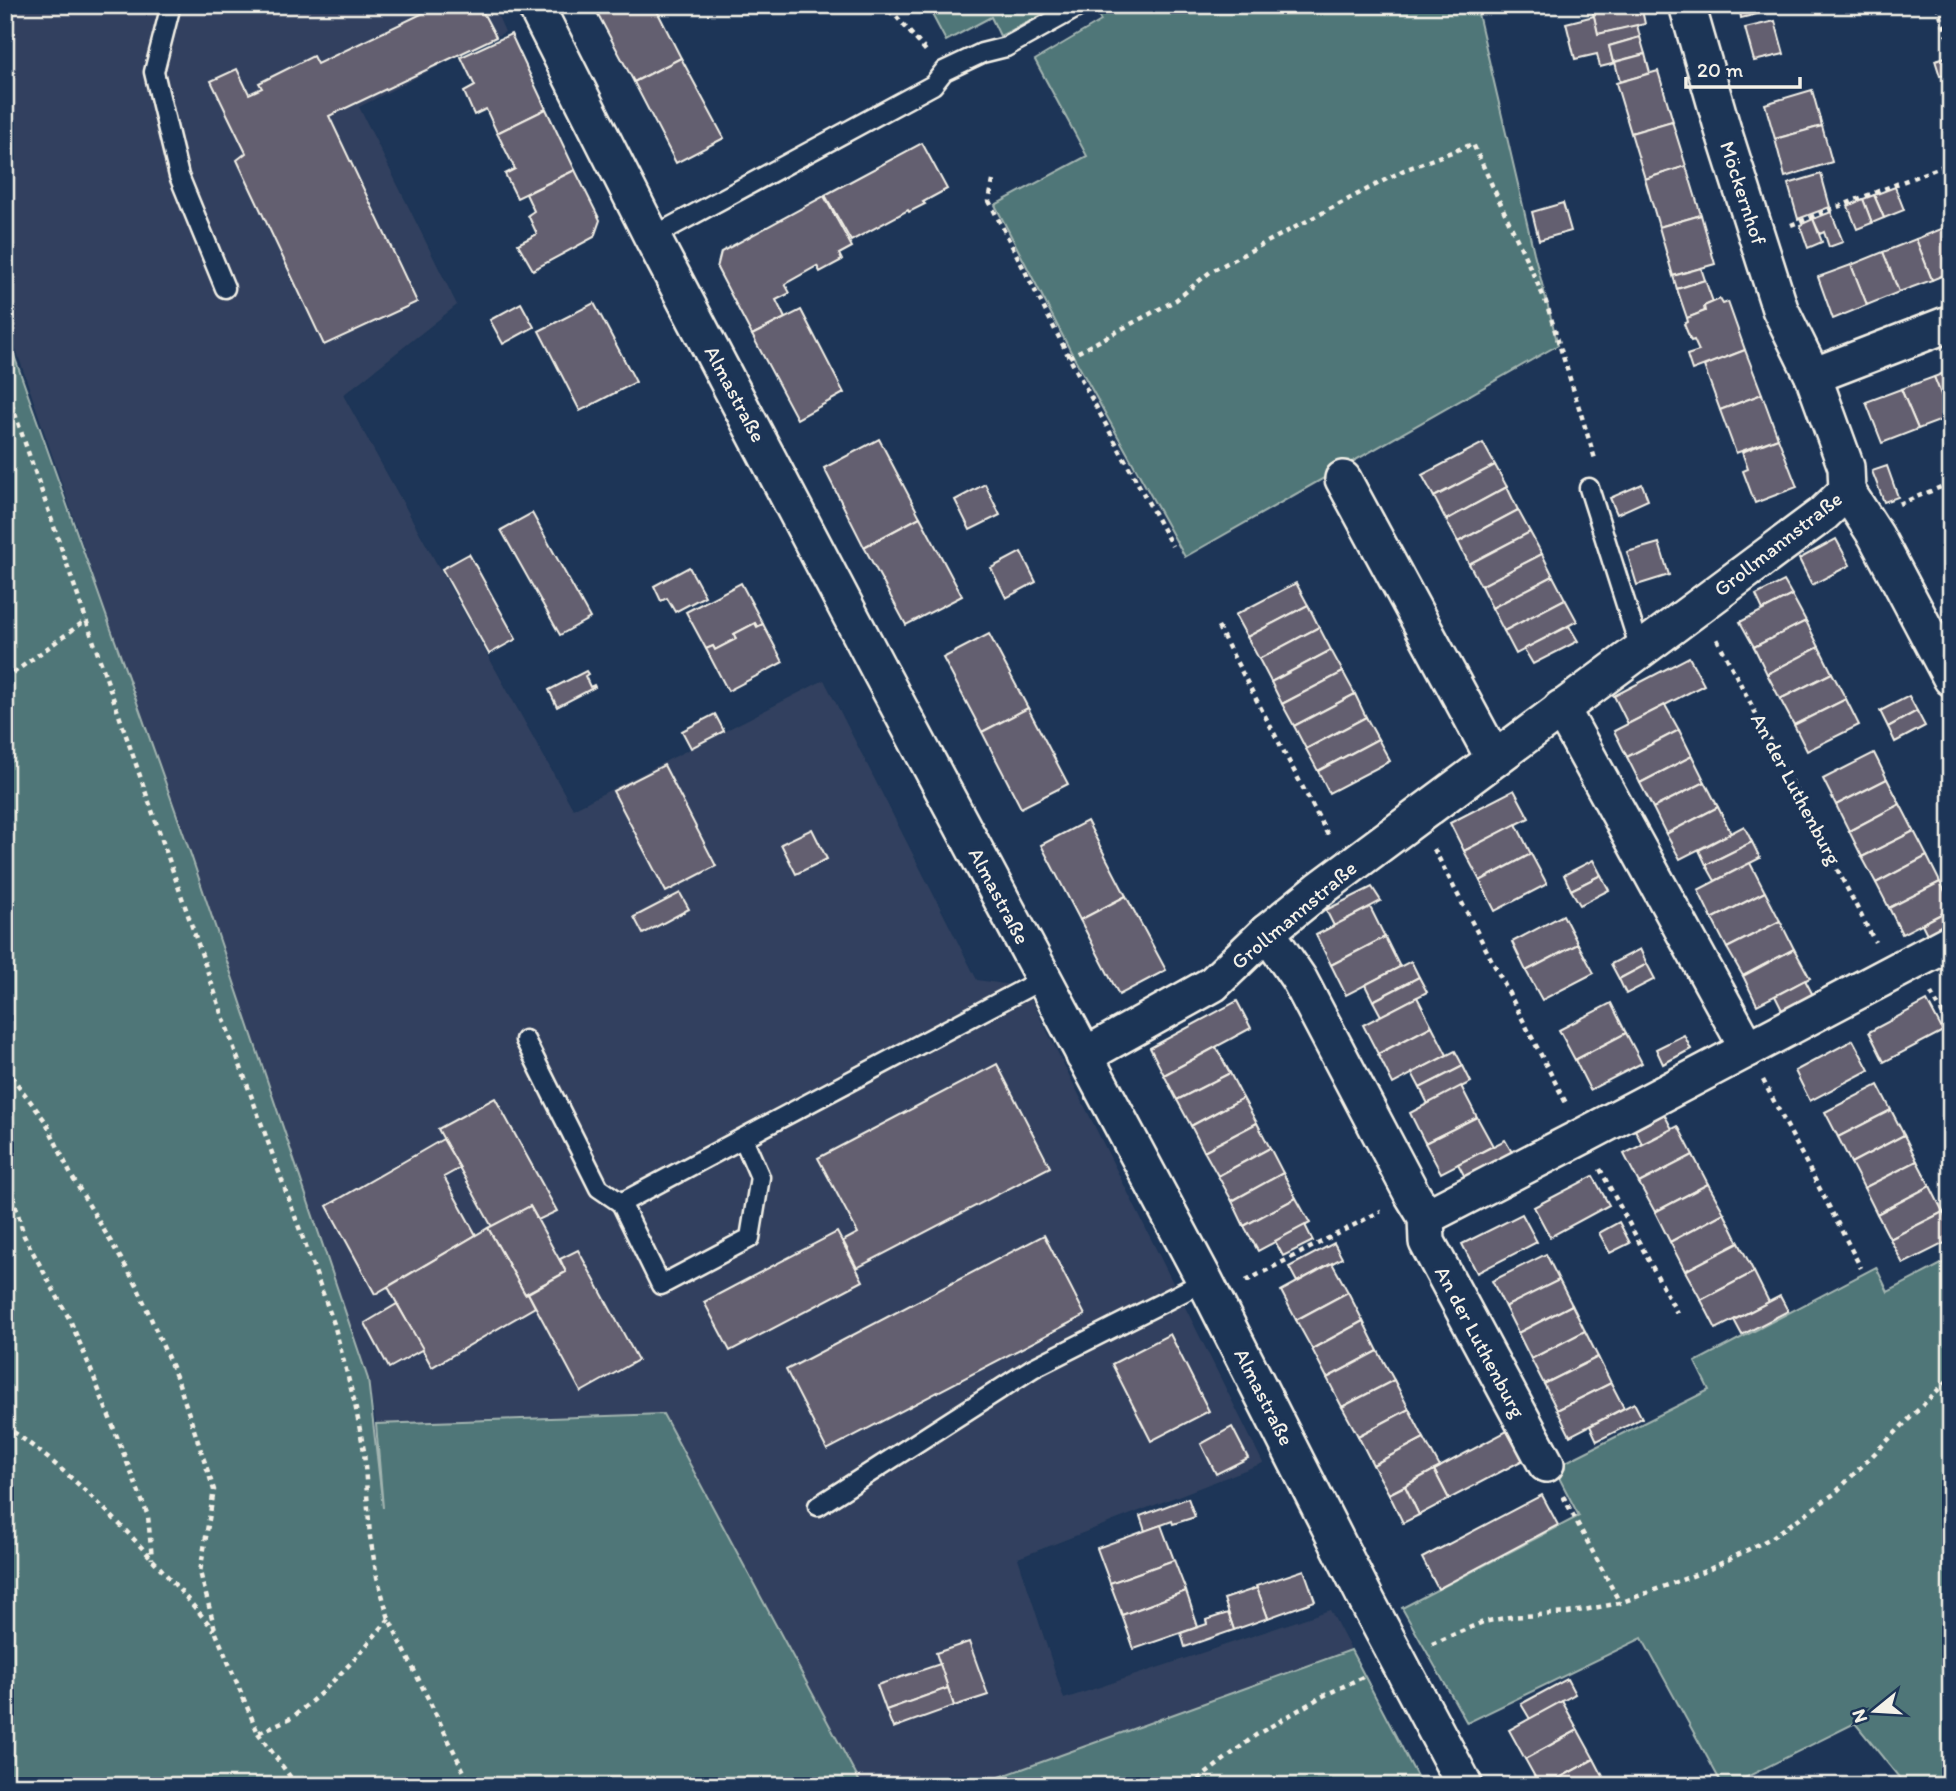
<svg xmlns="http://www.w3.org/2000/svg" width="1956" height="1791" font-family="Itim,sans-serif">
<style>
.built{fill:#32415e}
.green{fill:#507678;stroke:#a2b4b0;stroke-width:2}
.building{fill:#635e6f;stroke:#f4f1e8;stroke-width:2}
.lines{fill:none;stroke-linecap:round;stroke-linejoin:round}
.lane-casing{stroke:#f4f1e8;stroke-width:23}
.street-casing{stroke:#f4f1e8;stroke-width:40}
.path{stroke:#f4f1e8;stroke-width:4.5;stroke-dasharray:5 5;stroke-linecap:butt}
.lane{stroke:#1d3557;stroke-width:18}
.street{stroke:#1d3557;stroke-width:35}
.labels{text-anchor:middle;stroke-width:7;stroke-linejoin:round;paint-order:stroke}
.street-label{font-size:21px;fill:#f4f1e8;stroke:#1d3557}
</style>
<rect width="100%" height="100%" fill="#1d3557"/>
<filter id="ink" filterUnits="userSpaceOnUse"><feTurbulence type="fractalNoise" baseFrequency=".0143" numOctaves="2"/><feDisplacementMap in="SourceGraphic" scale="14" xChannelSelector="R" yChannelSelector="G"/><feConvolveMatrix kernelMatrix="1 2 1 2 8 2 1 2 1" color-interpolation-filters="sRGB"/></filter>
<g filter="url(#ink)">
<polygon class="built" points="5,5 493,5 505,32 359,107 457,305 343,395 573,809 824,680 977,980 1025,987 1263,1463 1018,1558 1064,1699 1330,1610 1351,1650 975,1786 862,1786 663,1414 376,1424 368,1379 5,317"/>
<g class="green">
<polygon points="927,5 1062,5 1000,36 991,17 946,41"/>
<polygon points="1092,5 1476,5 1534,253 1558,345 1185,557 1071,352 995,205 1087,156 1035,60 1101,21"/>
<polygon points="5,330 191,855 368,1379 383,1508 376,1424 663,1414 862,1786 5,1786"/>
<polygon points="1951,1259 1951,1786 1906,1786 1855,1723 1729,1786 1723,1786 1642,1638 1467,1723 1402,1608 1579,1516 1554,1468 1709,1390 1695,1362 1876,1267 1888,1292"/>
<polygon points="1351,1650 1422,1786 975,1786"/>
</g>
<g class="building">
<polygon points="440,5 479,5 496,37 329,116 417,302 324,345 237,160 246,153 211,81 237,69 249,94 262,88 259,83 313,56 317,64"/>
<polygon points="593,5 654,5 681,58 634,82"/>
<polygon points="1591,5 1641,5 1645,24 1598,34"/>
<polygon points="1739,5 1789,5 1789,6 1741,18"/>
<polygon points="1594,16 1598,34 1637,25 1640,37 1609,46 1613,62 1616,63 1600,67 1597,54 1575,59 1566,23"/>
<polygon points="1775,21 1784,54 1754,61 1745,28"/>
<polygon points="511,34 546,109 497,133 486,109 474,115 464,92 475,86 461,57"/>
<polygon points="1640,37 1645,54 1613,62 1609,46"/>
<polygon points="1645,54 1650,73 1620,82 1615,62"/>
<polygon points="1946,57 1951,73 1940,76 1935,60"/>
<polygon points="681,58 724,138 676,163 634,82"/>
<polygon points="1658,71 1673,121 1631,133 1616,83"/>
<polygon points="1812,90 1822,126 1775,139 1765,104"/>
<polygon points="546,109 575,170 517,198 505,174 515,169 497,133"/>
<polygon points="1672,121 1686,166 1645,179 1631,133"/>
<polygon points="1822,126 1832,162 1785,177 1775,139"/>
<polygon points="922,143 947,189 923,202 925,204 909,212 908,210 851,241 825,195"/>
<polygon points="1686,166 1701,215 1659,227 1645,179"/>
<polygon points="575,170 600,220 594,237 533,270 518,244 537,234 528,215 534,211 526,194"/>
<polygon points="1821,174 1830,207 1798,219 1788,184"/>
<polygon points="1895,187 1904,210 1884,218 1874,195"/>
<polygon points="1874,195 1884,218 1872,223 1863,199"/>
<polygon points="824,196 852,247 839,254 842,260 820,272 817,266 785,284 790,293 776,300 785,318 752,335 717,268 721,252"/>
<polygon points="1863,199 1872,223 1857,229 1848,206"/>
<polygon points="1563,203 1571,231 1539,240 1532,212"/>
<polygon points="1831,212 1843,242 1829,247 1824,232 1820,234 1813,219"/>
<polygon points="1701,215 1715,264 1673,276 1659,227"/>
<polygon points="1813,219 1822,242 1808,248 1800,225"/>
<polygon points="1949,226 1951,231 1951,272 1932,280 1916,239"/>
<polygon points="1916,239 1932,280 1899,292 1883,252"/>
<polygon points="1883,252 1899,292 1867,305 1851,265"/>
<polygon points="1851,265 1867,305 1833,319 1818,277"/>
<polygon points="1701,268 1705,280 1677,289 1673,276"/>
<polygon points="1705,280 1713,302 1704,306 1705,311 1687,318 1677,289"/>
<polygon points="1720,299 1723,304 1728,302 1745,350 1692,370 1687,355 1699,351 1694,340 1691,341 1684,324 1688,322 1687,318 1705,311 1704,306"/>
<polygon points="521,303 534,327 503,344 490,320"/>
<polygon points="594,303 636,382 580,411 539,331"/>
<polygon points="801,310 844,393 797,419 752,335"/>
<polygon points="1745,350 1762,394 1720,410 1704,366"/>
<polygon points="1951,370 1951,417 1950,417 1934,377"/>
<polygon points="1934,377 1950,417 1918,429 1901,389"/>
<polygon points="1901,389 1918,429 1882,443 1866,402"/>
<polygon points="1762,394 1778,438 1736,453 1720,410"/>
<polygon points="1778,438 1797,487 1755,503 1743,471 1748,469 1742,452"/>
<polygon points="879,439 920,517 864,547 824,468"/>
<polygon points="1483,443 1495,465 1434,497 1422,475"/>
<polygon points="1495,465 1507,487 1446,520 1434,497"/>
<polygon points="1887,466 1898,497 1884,502 1872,471"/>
<polygon points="985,484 1000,515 970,530 955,500"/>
<polygon points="1642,484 1648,500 1617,514 1610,498"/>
<polygon points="1507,487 1518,510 1458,542 1446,520"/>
<polygon points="1518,510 1530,532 1469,564 1458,542"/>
<polygon points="532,513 590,618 560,635 501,530"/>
<polygon points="920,517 962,596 906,625 864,547"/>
<polygon points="1530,532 1542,554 1481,586 1469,564"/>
<polygon points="1836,539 1850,565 1812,585 1799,559"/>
<polygon points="1659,543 1669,575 1637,585 1627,552"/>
<polygon points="1021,552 1036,582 1006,598 991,568"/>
<polygon points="469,554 516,639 489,654 442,569"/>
<polygon points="1542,554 1553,576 1492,608 1481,586"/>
<polygon points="689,567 705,596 675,612 667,598 661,601 654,586"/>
<polygon points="1553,576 1565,599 1504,631 1492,608"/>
<polygon points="1784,581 1792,595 1763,610 1756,595"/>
<polygon points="741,583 763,624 757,627 755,623 734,634 736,639 715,650 713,646 706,649 686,612"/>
<polygon points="1296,583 1308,605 1247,637 1235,615"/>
<polygon points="1792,595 1806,621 1754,647 1740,622"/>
<polygon points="1565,599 1577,621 1516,654 1504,631"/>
<polygon points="1308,605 1319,627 1259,659 1247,637"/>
<polygon points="1806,621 1819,647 1767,674 1754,647"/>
<polygon points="755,623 757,627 763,624 783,662 728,691 706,649 713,646 715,650 736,639 734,634"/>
<polygon points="1569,626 1578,641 1533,664 1524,649"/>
<polygon points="1319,627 1331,650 1271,682 1259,659"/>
<polygon points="989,634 1028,708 982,732 943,658"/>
<polygon points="1819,647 1832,673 1780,699 1767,674"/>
<polygon points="1331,650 1343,672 1282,704 1271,682"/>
<polygon points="1689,657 1704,685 1628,724 1614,696"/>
<polygon points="586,671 588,674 585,676 590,687 594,685 595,687 557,707 549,690"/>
<polygon points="1343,672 1355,694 1294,726 1282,704"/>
<polygon points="1832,673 1846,699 1794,725 1780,699"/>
<polygon points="1355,694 1366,717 1306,749 1294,726"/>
<polygon points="1909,696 1917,711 1888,727 1880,711"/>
<polygon points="1846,699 1859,725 1807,751 1794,725"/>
<polygon points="1665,705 1679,730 1627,757 1614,731"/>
<polygon points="1028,708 1068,784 1021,808 982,732"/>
<polygon points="1917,711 1925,726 1895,742 1888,727"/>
<polygon points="715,714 724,731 691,748 682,731"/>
<polygon points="1366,717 1378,739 1318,771 1306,749"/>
<polygon points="1679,730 1692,756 1640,783 1627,757"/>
<polygon points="1378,739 1390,761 1329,793 1318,771"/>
<polygon points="1874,753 1887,779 1836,805 1823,779"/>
<polygon points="1692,756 1705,782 1653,808 1640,783"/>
<polygon points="664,765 716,866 666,892 613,791"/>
<polygon points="1887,779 1900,804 1849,831 1836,805"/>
<polygon points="1705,782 1718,807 1666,834 1653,808"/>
<polygon points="1514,790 1529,818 1464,851 1450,823"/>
<polygon points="1900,804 1914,831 1862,857 1849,831"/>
<polygon points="1718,807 1731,833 1680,859 1666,834"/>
<polygon points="1087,821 1126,896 1080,920 1041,845"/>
<polygon points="1516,824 1531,854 1480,881 1464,851"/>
<polygon points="1744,826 1752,842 1706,865 1699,850"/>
<polygon points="812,829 827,859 796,874 781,844"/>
<polygon points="1914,831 1927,856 1876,883 1862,857"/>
<polygon points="1752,842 1760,858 1715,881 1706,865"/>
<polygon points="1531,854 1547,884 1495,911 1480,881"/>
<polygon points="1927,856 1940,882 1889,908 1876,883"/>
<polygon points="1593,860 1601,875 1571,890 1564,875"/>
<polygon points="1750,863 1765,892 1712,919 1698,890"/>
<polygon points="1601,875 1609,890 1580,905 1571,890"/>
<polygon points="1940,882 1951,903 1951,909 1902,934 1889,908"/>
<polygon points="1372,887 1381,901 1334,926 1326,910"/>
<polygon points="1765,892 1780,921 1727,948 1712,919"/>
<polygon points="680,893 689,909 643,934 634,917"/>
<polygon points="1126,896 1166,970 1119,995 1080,920"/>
<polygon points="1370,907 1385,937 1331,965 1316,935"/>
<polygon points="1951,909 1951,927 1929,938 1922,924"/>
<polygon points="1563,915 1578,944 1526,971 1512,942"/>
<polygon points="1780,921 1794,949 1743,976 1727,948"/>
<polygon points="1385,937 1400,967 1346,995 1331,965"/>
<polygon points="1578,944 1594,973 1542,1000 1526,971"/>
<polygon points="1640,949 1647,964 1619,979 1611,964"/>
<polygon points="1794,949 1810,978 1757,1005 1743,976"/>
<polygon points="1411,961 1419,977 1373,1001 1365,985"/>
<polygon points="1647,964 1655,979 1626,994 1619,979"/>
<polygon points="1419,977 1427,992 1381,1016 1373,1001"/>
<polygon points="1805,980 1814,997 1783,1012 1775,996"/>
<polygon points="1417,997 1432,1026 1378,1054 1363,1025"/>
<polygon points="1237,1001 1251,1028 1164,1075 1150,1048"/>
<polygon points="1927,1001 1943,1031 1884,1062 1869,1032"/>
<polygon points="1611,1003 1626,1033 1575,1060 1559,1030"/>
<polygon points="1432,1026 1447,1055 1393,1084 1378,1054"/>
<polygon points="1626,1033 1642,1063 1590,1090 1575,1060"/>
<polygon points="1684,1035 1691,1049 1663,1064 1656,1049"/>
<polygon points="1853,1040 1869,1070 1810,1101 1795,1071"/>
<polygon points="1216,1047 1230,1073 1177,1100 1164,1075"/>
<polygon points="1455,1051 1463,1066 1420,1088 1412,1073"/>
<polygon points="997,1064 1050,1167 857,1268 843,1241 858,1233 818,1158"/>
<polygon points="1463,1066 1471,1082 1428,1104 1420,1088"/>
<polygon points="1230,1073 1243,1098 1191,1126 1177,1100"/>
<polygon points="1878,1085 1891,1110 1838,1137 1825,1112"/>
<polygon points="1461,1086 1477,1117 1425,1143 1410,1113"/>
<polygon points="495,1098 557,1211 538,1220 530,1206 492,1227 438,1129"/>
<polygon points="1243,1098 1257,1123 1204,1151 1191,1126"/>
<polygon points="1891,1110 1904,1135 1851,1163 1838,1137"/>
<polygon points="1664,1114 1672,1129 1642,1144 1635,1130"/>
<polygon points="1477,1117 1493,1146 1441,1173 1425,1143"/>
<polygon points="1257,1123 1270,1148 1218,1176 1204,1151"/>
<polygon points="1678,1126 1693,1155 1639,1183 1624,1154"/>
<polygon points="1904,1135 1917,1161 1864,1188 1851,1163"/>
<polygon points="443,1139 460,1168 444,1177 476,1235 375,1294 327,1206"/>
<polygon points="1505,1140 1513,1154 1466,1179 1458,1164"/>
<polygon points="1270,1148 1283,1173 1232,1201 1218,1176"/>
<polygon points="1693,1155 1708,1184 1655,1212 1639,1183"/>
<polygon points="1917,1161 1930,1186 1877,1214 1864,1188"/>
<polygon points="1283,1173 1296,1198 1244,1226 1232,1201"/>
<polygon points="1593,1176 1609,1205 1550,1237 1534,1207"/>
<polygon points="1708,1184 1724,1213 1670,1242 1655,1212"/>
<polygon points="1930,1186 1943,1212 1890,1239 1877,1214"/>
<polygon points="1296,1198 1310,1223 1258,1251 1244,1226"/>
<polygon points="530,1206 566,1272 525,1294 488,1228"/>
<polygon points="1943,1212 1951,1227 1951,1240 1903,1264 1890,1239"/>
<polygon points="1724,1213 1739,1243 1685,1271 1670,1242"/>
<polygon points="1522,1214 1537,1242 1477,1273 1462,1244"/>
<polygon points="1619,1222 1630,1243 1610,1253 1599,1233"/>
<polygon points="1305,1225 1313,1241 1283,1256 1275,1241"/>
<polygon points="488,1228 525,1294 528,1293 535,1307 432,1367 388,1287"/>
<polygon points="837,1232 863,1281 730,1351 704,1302"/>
<polygon points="1044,1235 1085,1315 827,1450 786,1370"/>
<polygon points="1334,1243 1342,1258 1297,1282 1289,1267"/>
<polygon points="1739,1243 1754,1272 1701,1300 1685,1271"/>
<polygon points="578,1250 638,1360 581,1392 528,1293 566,1272 560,1259"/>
<polygon points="1546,1254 1559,1280 1505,1307 1492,1281"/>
<polygon points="1332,1263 1348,1292 1296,1320 1281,1291"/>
<polygon points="1754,1272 1769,1302 1716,1329 1701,1300"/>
<polygon points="1559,1280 1572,1305 1518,1333 1505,1307"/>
<polygon points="1348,1292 1363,1321 1312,1349 1296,1320"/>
<polygon points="1780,1296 1788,1311 1742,1335 1734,1320"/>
<polygon points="397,1304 423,1349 389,1368 365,1323"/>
<polygon points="1572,1305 1585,1331 1531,1359 1518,1333"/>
<polygon points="1363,1321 1378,1351 1327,1378 1312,1349"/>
<polygon points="1585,1331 1598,1357 1544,1384 1531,1359"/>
<polygon points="1170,1334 1209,1411 1151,1441 1112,1364"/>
<polygon points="1378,1351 1394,1380 1342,1407 1327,1378"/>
<polygon points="1598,1357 1611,1383 1557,1410 1544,1384"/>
<polygon points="1394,1380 1409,1409 1358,1436 1342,1407"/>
<polygon points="1611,1383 1624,1408 1570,1436 1557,1410"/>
<polygon points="1634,1403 1642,1418 1597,1441 1590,1426"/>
<polygon points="1409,1409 1424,1438 1373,1465 1358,1436"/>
<polygon points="1232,1427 1248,1458 1216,1474 1201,1444"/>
<polygon points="1507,1431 1523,1460 1449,1499 1434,1470"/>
<polygon points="1424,1438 1440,1467 1389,1494 1373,1465"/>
<polygon points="1434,1470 1449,1499 1419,1515 1405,1486"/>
<polygon points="1405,1486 1419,1515 1403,1523 1389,1494"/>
<polygon points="1542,1495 1558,1525 1438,1589 1422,1558"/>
<polygon points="1188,1498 1195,1517 1173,1524 1172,1521 1145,1531 1140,1516"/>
<polygon points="1161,1525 1174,1560 1110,1583 1097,1548"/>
<polygon points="1174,1560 1186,1591 1122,1615 1110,1583"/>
<polygon points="1304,1570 1315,1601 1268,1618 1256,1586"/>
<polygon points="1257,1588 1268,1618 1234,1630 1224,1599"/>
<polygon points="1186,1591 1198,1627 1134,1649 1122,1615"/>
<polygon points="1228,1613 1234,1630 1185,1647 1181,1633 1207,1624 1206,1620"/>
<polygon points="969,1642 988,1695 954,1706 936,1653"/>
<polygon points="940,1664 948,1688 886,1710 877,1685"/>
<polygon points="1567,1679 1575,1694 1530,1719 1521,1704"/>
<polygon points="948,1688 954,1706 893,1728 886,1710"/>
<polygon points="1562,1701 1578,1730 1525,1759 1509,1730"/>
<polygon points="1578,1730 1594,1759 1545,1786 1540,1786 1525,1759"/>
<polygon points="1594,1759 1608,1786 1545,1786"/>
</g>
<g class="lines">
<g class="lane-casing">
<g id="lane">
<polyline points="171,5 154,72 179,176 225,288"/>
<polyline points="652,237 933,85 944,71 982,53 1006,47 1082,5"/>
<polyline points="1589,488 1640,649"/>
<polyline points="525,1040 599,1188 621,1203"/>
<polyline points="743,1138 621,1203 661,1285 750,1238 760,1177 743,1138 1043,979"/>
<polyline points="818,1506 1033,1368 1205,1281"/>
</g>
</g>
<g class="street-casing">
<g id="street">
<polyline points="535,5 652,237 878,668 1205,1281 1368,1603 1465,1786"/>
<polyline points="1813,376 1951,323"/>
<polyline points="1343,479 1494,759"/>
<polyline points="1847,491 1876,536 1951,678"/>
<polyline points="1561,708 1748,1049"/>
<polyline points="1267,932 1299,979 1412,1194 1426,1217 1427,1242 1546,1464"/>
<polyline points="1084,1056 1213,984 1267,932 1320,889 1823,514 1847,491 1846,467 1813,376 1780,309 1723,130 1687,5"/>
<polyline points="1426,1217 1583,1136 1951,942"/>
</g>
</g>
<g class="path">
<polyline points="880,5 896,16 926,51"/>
<polyline points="1937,5 1951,47"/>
<polyline points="993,181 989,201 1069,357 1172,546"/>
<polyline points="1791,225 1951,163"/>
<polyline points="1069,357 1176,300 1210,272 1404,170 1473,144 1546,302 1596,462"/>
<polyline points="5,385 235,1051 334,1324 355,1404 364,1451 370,1537 377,1577 389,1619 471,1786"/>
<polyline points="1899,504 1951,483"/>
<polyline points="1218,627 1329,837"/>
<polyline points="1717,639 1875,942"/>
<polyline points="5,679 86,620"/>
<polyline points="1434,849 1567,1105"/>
<polyline points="1931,993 1951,1029"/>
<polyline points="5,1068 46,1122 71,1175 136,1284 178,1381 214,1490 200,1572 216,1633 258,1733 293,1717 321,1693 352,1662 389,1619"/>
<polyline points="1763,1080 1861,1268"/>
<polyline points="5,1167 24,1236 70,1320 89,1365 148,1516 152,1559"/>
<polyline points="1600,1169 1677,1313"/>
<polyline points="1246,1281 1381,1211"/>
<path d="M5 1426C88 1483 149 1554 214 1630"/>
<polyline points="1563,1496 1620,1603"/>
<polyline points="1432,1644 1483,1622 1510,1617 1568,1613 1620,1603 1708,1570 1771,1538 1834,1494 1951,1377"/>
<polyline points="258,1733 297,1786"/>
<polyline points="1190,1786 1256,1735 1321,1697 1367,1675"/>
</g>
<use href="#lane" class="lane"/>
<use href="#street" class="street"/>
</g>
</g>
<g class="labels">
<g class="street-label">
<text transform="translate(1743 193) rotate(72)" y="7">Möckernhof</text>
<text transform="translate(735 394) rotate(62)" y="7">Almastraße</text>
<text transform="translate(1778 544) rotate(-38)" y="7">Grollmannstraße</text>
<text transform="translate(1796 789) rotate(62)" y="7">An der Luthenburg</text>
<text transform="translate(999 896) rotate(62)" y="7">Almastraße</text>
<text transform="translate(1294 915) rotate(-40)" y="7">Grollmannstraße</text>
<text transform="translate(1480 1342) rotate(62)" y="7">An der Luthenburg</text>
<text transform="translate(1264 1397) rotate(63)" y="7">Almastraße</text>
</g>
</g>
<rect width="1956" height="1791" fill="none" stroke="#1d3557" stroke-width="28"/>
<rect x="14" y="14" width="1928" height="1763" fill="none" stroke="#f4f1e8" stroke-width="2.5" filter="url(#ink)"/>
<g transform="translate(1875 1711) rotate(252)" stroke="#1d3557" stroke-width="5" paint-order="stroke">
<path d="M0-5L12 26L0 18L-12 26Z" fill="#f4f1e8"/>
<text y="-10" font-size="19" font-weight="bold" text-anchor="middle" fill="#f4f1e8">N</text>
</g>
<path d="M1686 77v10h114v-10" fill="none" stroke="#f4f1e8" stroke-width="3.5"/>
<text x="1697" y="77" font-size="21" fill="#f4f1e8" stroke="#1d3557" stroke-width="5" paint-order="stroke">20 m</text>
</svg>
